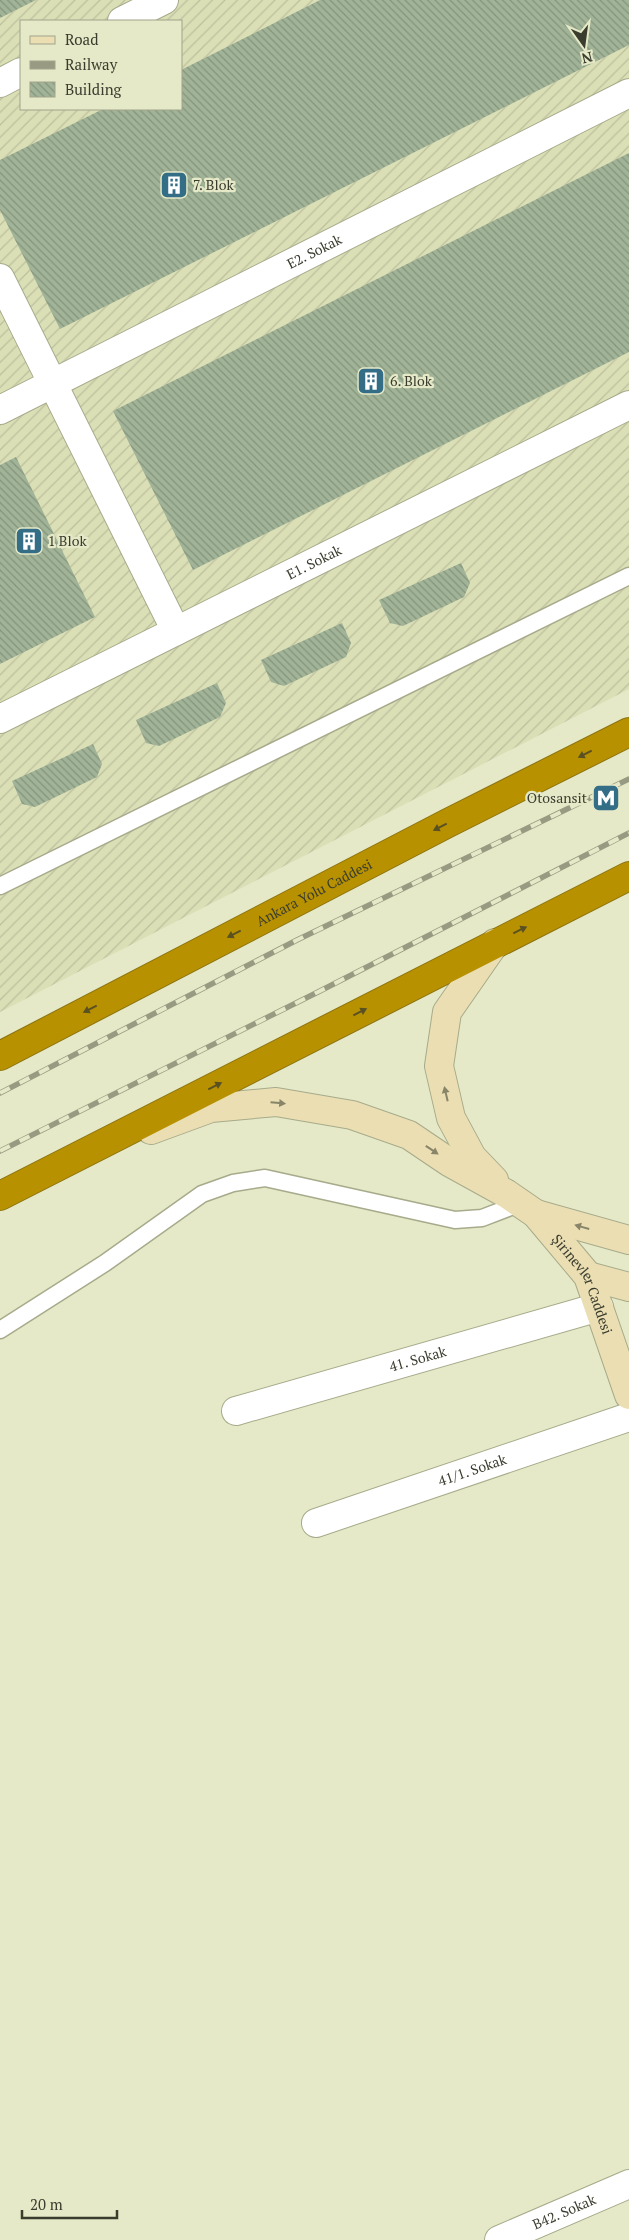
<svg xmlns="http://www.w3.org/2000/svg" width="629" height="2240" font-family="'PT Serif',serif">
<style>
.industrial{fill:url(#industrial-furrows);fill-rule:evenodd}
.building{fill:url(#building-back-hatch)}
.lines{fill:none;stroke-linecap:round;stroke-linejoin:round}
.lane-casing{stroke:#a7ab8b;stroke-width:19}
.street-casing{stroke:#a7ab8b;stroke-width:30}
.secondary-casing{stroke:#a7ab8b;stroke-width:30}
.highway-casing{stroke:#8c7310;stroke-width:30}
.lane{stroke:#fff;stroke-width:16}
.street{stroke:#fff;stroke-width:28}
.secondary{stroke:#eadeb2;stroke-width:28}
.highway{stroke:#b89100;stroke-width:28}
.rail-casing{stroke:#989b82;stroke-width:5.5}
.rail{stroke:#e5e9c7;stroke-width:4;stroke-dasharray:11;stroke-linecap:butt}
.oneway{fill:#5a5122}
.oneway2{fill:#898569}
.labels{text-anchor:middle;stroke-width:4.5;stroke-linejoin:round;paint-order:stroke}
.poi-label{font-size:14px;fill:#3a3c2e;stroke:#e5e9c7;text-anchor:start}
.street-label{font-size:14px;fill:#3a3c2e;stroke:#e5e9c7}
</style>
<defs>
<pattern id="industrial-furrows" width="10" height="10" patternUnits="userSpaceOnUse" patternTransform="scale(1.25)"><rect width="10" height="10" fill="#dbdfb6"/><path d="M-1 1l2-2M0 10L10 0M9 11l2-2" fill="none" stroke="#bdc09d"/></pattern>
<pattern id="building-back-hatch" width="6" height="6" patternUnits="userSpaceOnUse" patternTransform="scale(1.25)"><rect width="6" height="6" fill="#a1b498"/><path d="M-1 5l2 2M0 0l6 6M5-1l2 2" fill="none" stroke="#84947c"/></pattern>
</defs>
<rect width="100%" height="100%" fill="#e5e9c7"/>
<path class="industrial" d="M0 0H629V689L0 1012ZM21 21H181V109H21Z"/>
<g class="building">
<polygon points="0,0 36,0 0,18"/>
<polygon points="320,0 629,0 629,45 60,329 0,210 0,160 103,109 181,109 181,70"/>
<polygon points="629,153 629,352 193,570 113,411"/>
<polygon points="16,457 95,617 0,664 0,465"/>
<polygon points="461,563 470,583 464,597 403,626 390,623 379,600"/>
<polygon points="342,623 351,643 346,657 284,686 271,682 261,660"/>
<polygon points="217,683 226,703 220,717 159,746 146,743 136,720"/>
<polygon points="93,744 102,764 97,777 35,807 22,804 12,781"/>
</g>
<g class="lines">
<g class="lane-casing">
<g id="lane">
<polyline points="0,886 629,576"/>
<polyline points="0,1330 105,1263 202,1194 233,1183 265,1178 455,1220 482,1218 521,1203"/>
</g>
</g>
<g class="street-casing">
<g id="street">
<polyline points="122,21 164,0"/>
<polyline points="0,83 21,72"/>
<polyline points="0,278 176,631"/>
<path id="s1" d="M0 410 629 93"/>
<path id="s2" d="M0 719 629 405"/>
<path id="s3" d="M236 1411 599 1307"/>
<path id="s4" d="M316 1523 629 1417"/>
<path id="s5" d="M499 2240 629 2184"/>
</g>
</g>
<g class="secondary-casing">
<g id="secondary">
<path id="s6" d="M151 1130 211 1108 276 1102 352 1115 409 1135 449 1162 507 1194 536 1214 588 1276 629 1395"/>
<polyline points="494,1180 472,1157 451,1118 439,1066 447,1012 495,943"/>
<polyline points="536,1214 629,1240"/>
<polyline points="588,1276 629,1287"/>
</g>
</g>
<g class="highway-casing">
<g id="highway">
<path id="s7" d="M0 1056 448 823 629 732"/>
<polyline points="0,1196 629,876"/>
</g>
</g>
<use href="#lane" class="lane"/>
<use href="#street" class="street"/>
<use href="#secondary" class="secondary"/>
<use href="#highway" class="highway"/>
<g class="rail-casing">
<g id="rail">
<polyline points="0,1093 297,940 629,779"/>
<polyline points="0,1151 318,992 629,833"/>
</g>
</g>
<use href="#rail" class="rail"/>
</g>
<defs><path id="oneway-solid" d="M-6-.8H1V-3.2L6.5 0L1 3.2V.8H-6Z" transform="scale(1.25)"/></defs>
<g class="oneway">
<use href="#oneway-solid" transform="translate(585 754) rotate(153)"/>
<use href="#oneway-solid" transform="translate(440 827) rotate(153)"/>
<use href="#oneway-solid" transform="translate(520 930) rotate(-26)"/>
<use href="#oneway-solid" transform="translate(234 934) rotate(153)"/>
<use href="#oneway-solid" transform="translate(90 1009) rotate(153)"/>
<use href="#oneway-solid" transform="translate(360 1012) rotate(-27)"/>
<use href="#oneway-solid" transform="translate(215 1086) rotate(-27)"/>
</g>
<g class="oneway2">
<use href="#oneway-solid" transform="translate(446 1094) rotate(-103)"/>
<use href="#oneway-solid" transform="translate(278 1103) rotate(5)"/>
<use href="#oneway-solid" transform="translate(432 1150) rotate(34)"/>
<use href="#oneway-solid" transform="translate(582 1227) rotate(-164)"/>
</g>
<defs>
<g id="building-square" transform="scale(1.4375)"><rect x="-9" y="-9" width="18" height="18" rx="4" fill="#336e86" stroke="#e5e9c7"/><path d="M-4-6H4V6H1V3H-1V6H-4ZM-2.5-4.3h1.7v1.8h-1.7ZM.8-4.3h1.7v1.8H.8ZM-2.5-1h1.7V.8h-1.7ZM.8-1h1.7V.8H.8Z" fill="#fff"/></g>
<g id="metro-square" transform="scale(1.4375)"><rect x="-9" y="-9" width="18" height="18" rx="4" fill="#336e86" stroke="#e5e9c7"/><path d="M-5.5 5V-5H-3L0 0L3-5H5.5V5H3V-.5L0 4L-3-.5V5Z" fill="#fff"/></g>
</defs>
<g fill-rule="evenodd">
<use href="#building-square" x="174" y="185"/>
<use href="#building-square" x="371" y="381"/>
<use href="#building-square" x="29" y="541"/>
<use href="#metro-square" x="606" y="798"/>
</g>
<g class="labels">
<g class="poi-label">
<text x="193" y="190">7. Blok</text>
<text x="390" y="386">6. Blok</text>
<text x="48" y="546">1 Blok</text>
<text x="587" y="803" text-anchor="end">Otosansit</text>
</g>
<g class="street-label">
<text dy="5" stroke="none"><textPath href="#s1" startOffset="352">E2. Sokak</textPath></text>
<text dy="5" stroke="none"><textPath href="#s2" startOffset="351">E1. Sokak</textPath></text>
<text dy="5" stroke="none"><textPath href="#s7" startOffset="354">Ankara Yolu Caddesi</textPath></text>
<text dy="5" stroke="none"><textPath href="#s6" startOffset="502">Şirinevler Caddesi</textPath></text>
<text dy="5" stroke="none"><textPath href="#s3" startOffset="189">41. Sokak</textPath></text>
<text dy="5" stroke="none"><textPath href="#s4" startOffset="165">41/1. Sokak</textPath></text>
<text dy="5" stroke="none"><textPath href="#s5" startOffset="71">B42. Sokak</textPath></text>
</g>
</g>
<rect x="20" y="20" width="162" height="90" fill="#e5e9c7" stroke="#a1a48a"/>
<rect x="30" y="36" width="25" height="8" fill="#eadeb2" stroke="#a1a48a"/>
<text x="65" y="45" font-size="15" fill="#3a3c2e">Road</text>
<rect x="30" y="61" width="25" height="8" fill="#989b82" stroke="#a1a48a"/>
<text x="65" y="70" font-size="15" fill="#3a3c2e">Railway</text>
<rect x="30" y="82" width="25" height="15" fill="url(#building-back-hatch)" stroke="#a1a48a"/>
<text x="65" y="95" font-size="15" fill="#3a3c2e">Building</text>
<g transform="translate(584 45) rotate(166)" stroke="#e5e9c7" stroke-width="4" paint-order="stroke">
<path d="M0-4L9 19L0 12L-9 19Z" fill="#3a3c2e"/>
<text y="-8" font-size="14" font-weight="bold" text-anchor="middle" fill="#3a3c2e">N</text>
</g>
<path d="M22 2210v8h95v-8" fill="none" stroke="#3a3c2e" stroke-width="2.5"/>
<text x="30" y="2210" font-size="15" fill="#3a3c2e" stroke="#e5e9c7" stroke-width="4" paint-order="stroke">20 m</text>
</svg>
